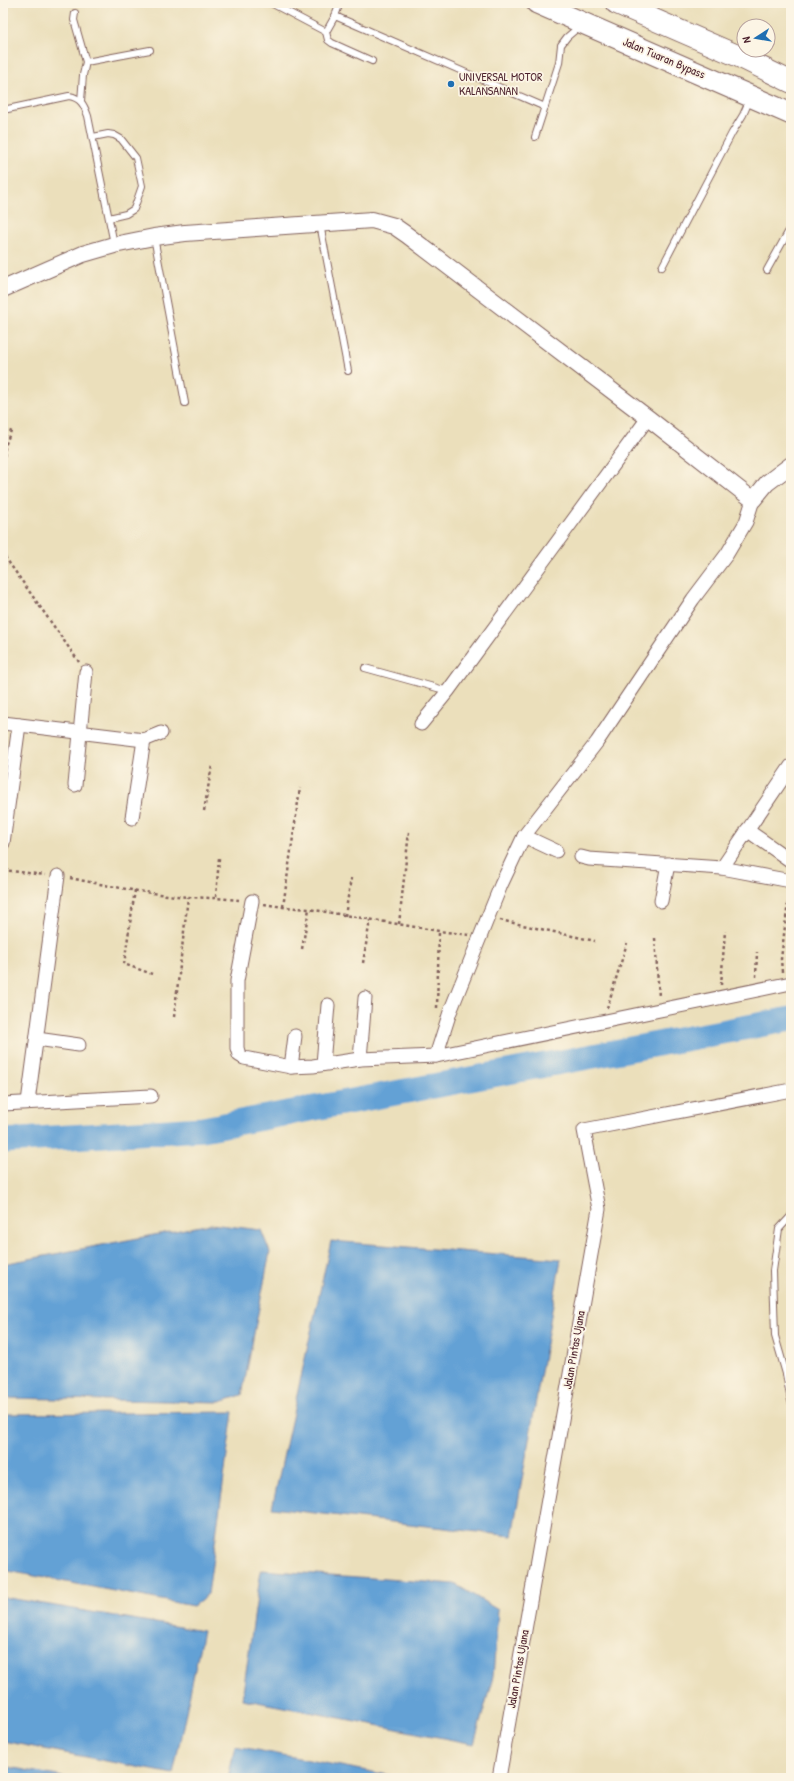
<svg xmlns="http://www.w3.org/2000/svg" width="794" height="1781" font-family="'Patrick Hand',sans-serif">
<style>
.water{fill:#63a1d5;stroke:#566080}
.lines{fill:none;stroke-linecap:round;stroke-linejoin:round}
.river{stroke:#63a1d5;stroke-width:25}
.service-casing{stroke:#82625d;stroke-width:8}
.minor-casing{stroke:#82625d;stroke-width:15}
.tertiary-casing{stroke:#82625d;stroke-width:18}
.trunk-casing{stroke:#82625d;stroke-width:23}
.path{stroke:#82625d;stroke-width:2.5;stroke-dasharray:3 3;stroke-linecap:butt}
.service{stroke:#fff;stroke-width:6}
.minor{stroke:#fff;stroke-width:13}
.tertiary{stroke:#fff;stroke-width:16}
.trunk{stroke:#fff;stroke-width:21}
.poi-dot{fill:#1f6fb2;stroke:#fcf5e5;stroke-width:1.5}
.labels{text-anchor:middle;stroke-width:3.5;stroke-linejoin:round;paint-order:stroke}
.street-label{font-size:12px;fill:#4a1f2b;stroke:#fcf5e5}
.poi-label{font-size:12px;fill:#4a1f2b;stroke:#fcf5e5;text-anchor:start}
</style>
<rect width="100%" height="100%" fill="#fcf5e5"/>
<filter id="ink" filterUnits="userSpaceOnUse"><feTurbulence type="fractalNoise" baseFrequency=".025" numOctaves="2"/><feDisplacementMap in="SourceGraphic" scale="8" xChannelSelector="R" yChannelSelector="G"/><feConvolveMatrix kernelMatrix="1 2 1 2 8 2 1 2 1" color-interpolation-filters="sRGB"/></filter>
<filter id="wash" filterUnits="userSpaceOnUse"><feTurbulence type="fractalNoise" baseFrequency=".012" numOctaves="4" result="noise"/><feDisplacementMap in="SourceGraphic" scale="16" xChannelSelector="R" yChannelSelector="G"/><feGaussianBlur stdDeviation="0.9" result="paint"/><feColorMatrix in="noise" values="0 0 0 0 0 0 0 0 0 0 0 0 0 0 0 0 0 1.4 0 .05"/><feComposite in="paint" operator="in"/></filter>
<g filter="url(#wash)">
<rect width="100%" height="100%" fill="#ebdfbb"/>
<g class="water">
<polygon points="211,1224 261,1230 270,1252 242,1395 220,1402 3,1398 3,1264"/>
<polygon points="331,1241 561,1259 512,1536 272,1508"/>
<polygon points="233,1412 208,1594 193,1606 3,1570 3,1414"/>
<polygon points="261,1570 455,1584 498,1610 493,1677 474,1744 242,1699"/>
<polygon points="3,1597 203,1631 173,1774 3,1741"/>
<polygon points="235,1746 404,1778 228,1778"/>
<polygon points="3,1766 69,1778 3,1778"/>
</g>
<g class="lines">
<polyline class="river" points="3,1141 203,1129 791,1019"/>
</g>
</g>
<g filter="url(#ink)">
<g class="lines">
<g class="service-casing">
<g id="service">
<polyline points="271,3 326,32 335,16 545,107"/>
<polyline points="75,13 74,20 86,62 83,75 81,101"/>
<polyline points="335,16 340,3"/>
<polyline points="326,32 328,40 332,43 372,61"/>
<polyline points="86,62 150,50"/>
<path d="M3 110 69 96C81 98 84 105 88 116L114 244"/>
<polyline points="93,137 108,134 114,135 121,139 136,158 142,186 134,209 126,214 109,218"/>
<polyline points="535,137 559,63 561,45 567,37 580,26"/>
<polyline points="320,224 348,371"/>
<polyline points="154,237 185,403"/>
<polyline points="662,267 732,133 743,115 750,99"/>
<polyline points="767,270 791,227"/>
<polyline points="365,668 448,691"/>
<polyline points="791,1216 779,1229 773,1271 775,1336 786,1374 791,1401"/>
</g>
</g>
<g class="minor-casing">
<g id="minor">
<polyline points="3,723 144,740 161,733"/>
<polyline points="421,724 448,691 648,418"/>
<polyline points="75,785 86,672"/>
<polyline points="132,818 144,740"/>
<polyline points="747,830 791,861"/>
<polyline points="524,836 556,851"/>
<polyline points="3,843 19,725"/>
<polyline points="581,857 589,859 722,868 791,881"/>
<polyline points="722,868 791,766"/>
<polyline points="252,901 237,981 237,1048 239,1055 244,1058 291,1067 313,1066 360,1059 436,1056 450,1012 488,917 501,885 524,836 597,742 693,599 727,554 746,522 753,500"/>
<polyline points="661,901 668,864"/>
<polyline points="37,1039 79,1045"/>
<polyline points="436,1056 791,983"/>
<polyline points="360,1059 365,998"/>
<polyline points="323,1064 328,1005"/>
<polyline points="291,1067 295,1036"/>
<polyline points="28,1102 58,876"/>
<polyline points="3,1104 151,1096"/>
<polyline points="499,1778 599,1209 584,1130 791,1090"/>
</g>
</g>
<g class="tertiary-casing">
<polyline id="tertiary" points="3,289 83,254 114,245 154,237 185,233 372,220 394,226 407,235 648,418 753,500 767,483 791,465"/>
</g>
<g class="trunk-casing">
<g id="trunk">
<polyline points="537,3 791,114"/>
<polyline points="616,3 738,56 791,82"/>
</g>
</g>
<g class="path">
<polyline points="3,480 5,446 12,428"/>
<polyline points="3,545 5,557 79,662"/>
<polyline points="204,811 212,765"/>
<polyline points="3,870 45,875"/>
<path d="M70 878C109 886 148 894 188 897 205 898 222 898 239 900"/>
<polyline points="135,890 124,964 152,974"/>
<polyline points="216,897 219,858"/>
<polyline points="264,904 283,907 309,909 439,931 469,935"/>
<polyline points="283,907 300,788"/>
<polyline points="345,916 351,878"/>
<polyline points="500,920 595,941"/>
<polyline points="399,924 409,832"/>
<polyline points="655,938 659,997"/>
<polyline points="302,949 309,909"/>
<polyline points="363,963 370,920"/>
<polyline points="782,972 781,959 789,894"/>
<polyline points="756,977 757,952"/>
<polyline points="721,985 725,931"/>
<polyline points="437,1008 439,931"/>
<polyline points="607,1008 627,943"/>
<polyline points="174,1017 188,897"/>
</g>
<use href="#service" class="service"/>
<use href="#minor" class="minor"/>
<use href="#tertiary" class="tertiary"/>
<use href="#trunk" class="trunk"/>
</g>
</g>
<circle class="poi-dot" cx="451" cy="84" r="4"/>
<g class="labels">
<g class="street-label">
<text transform="translate(664 58) rotate(23)" y="4">Jalan Tuaran Bypass</text>
<text transform="translate(574 1350) rotate(-80)" y="4">Jalan Pintas Ujana</text>
<text transform="translate(518 1669) rotate(-80)" y="4">Jalan Pintas Ujana</text>
</g>
<g class="poi-label">
<text x="459" y="81">UNIVERSAL MOTOR<tspan x="459" dy="14">KALANSANAN</tspan></text>
</g>
</g>
<rect width="794" height="1781" fill="none" stroke="#fcf5e5" stroke-width="16"/>
<g transform="translate(756 38) rotate(258)"><circle r="19" fill="#fcf5e5" stroke="#b59f9b"/>
<path d="M0-3L7 15L0 10L-7 15Z" fill="#1f6fb2"/>
<text y="-6" font-size="11" font-weight="bold" text-anchor="middle" fill="#4a1f2b">N</text>
</g>
</svg>
